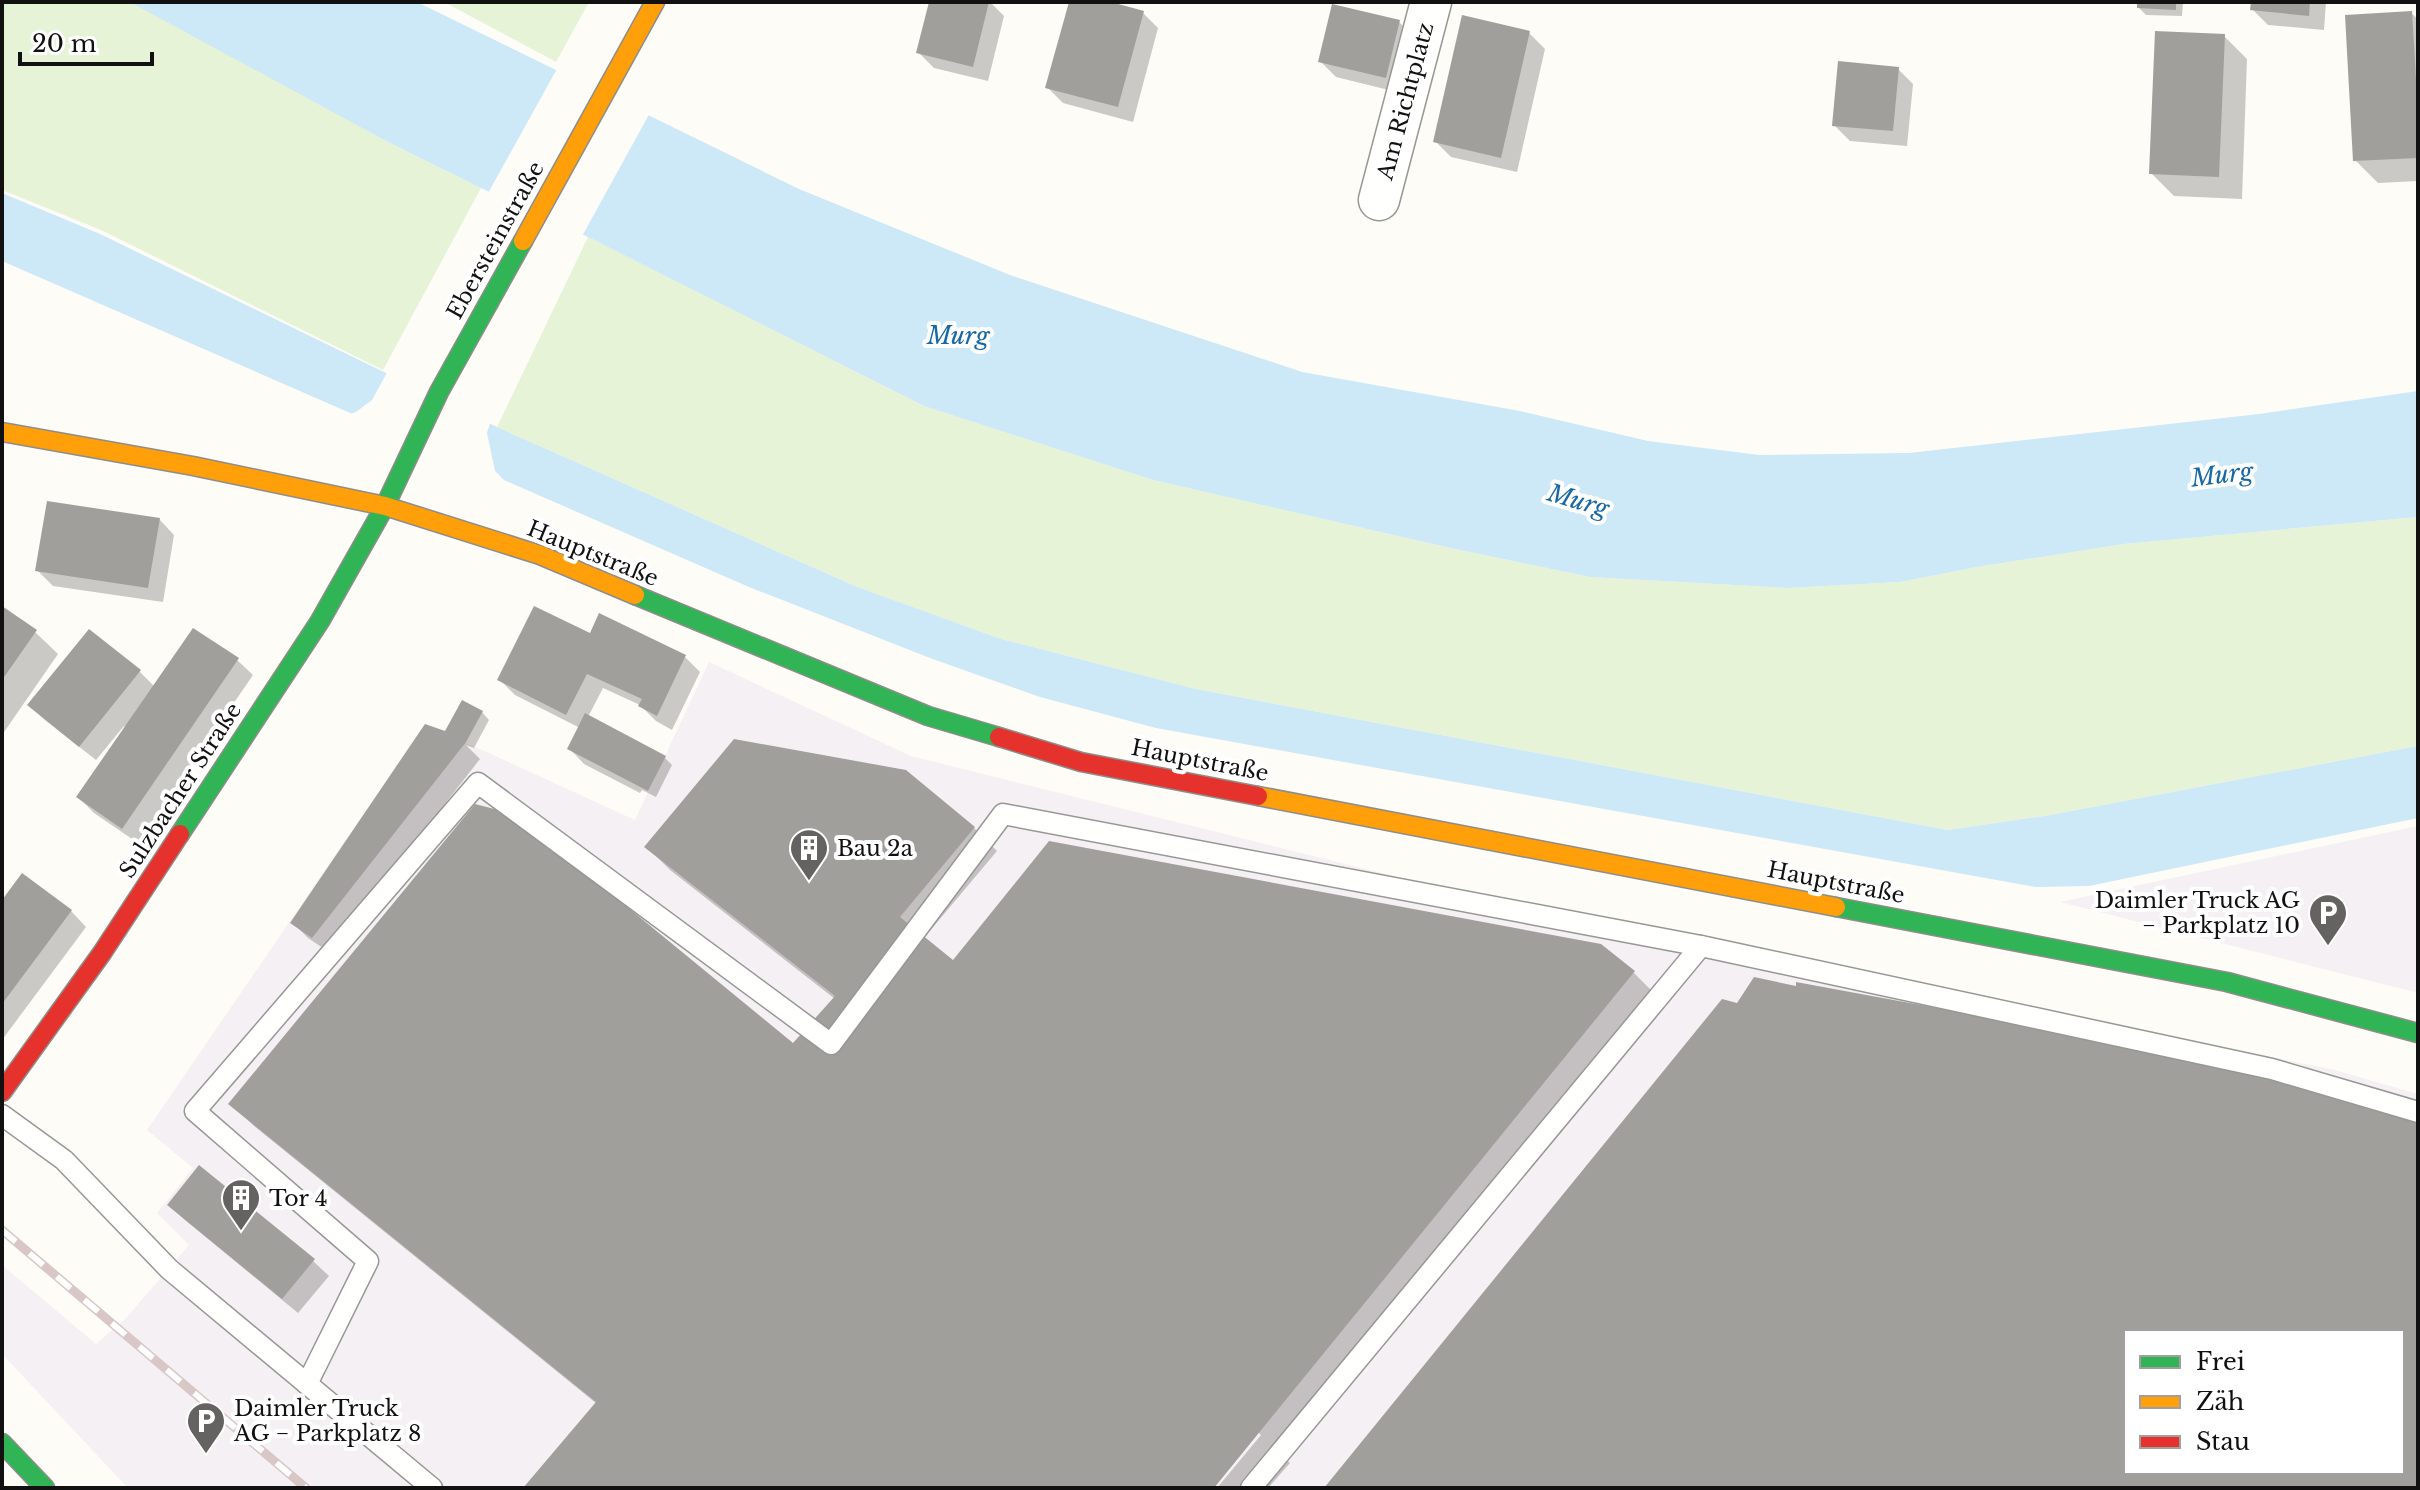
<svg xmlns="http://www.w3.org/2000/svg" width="2420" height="1490" font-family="'Libre Baskerville',serif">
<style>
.industrial{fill:#f5f0f3;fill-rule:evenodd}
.green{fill:#e7f3d7}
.water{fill:#cde8f7}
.pier{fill:#fdfcf7}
.shadow{fill:#0003}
.building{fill:#a19f9c;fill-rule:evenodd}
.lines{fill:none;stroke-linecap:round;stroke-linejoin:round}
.lane-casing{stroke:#979795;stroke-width:23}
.street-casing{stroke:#979795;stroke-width:43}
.fast-casing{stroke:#8e8d8b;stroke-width:21}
.slow-casing{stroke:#8e8d8b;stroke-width:21}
.jam-casing{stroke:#8e8d8b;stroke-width:21}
.lane{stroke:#fffffe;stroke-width:20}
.street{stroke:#fffffe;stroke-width:40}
.fast{stroke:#30b455;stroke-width:18}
.slow{stroke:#ff9f0a;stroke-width:18}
.jam{stroke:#e5322d;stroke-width:18}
.rail-casing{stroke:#d9c6c7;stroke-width:9}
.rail{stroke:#fff;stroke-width:6;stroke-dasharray:18;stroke-linecap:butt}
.labels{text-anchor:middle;stroke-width:8;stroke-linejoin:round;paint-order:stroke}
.street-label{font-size:22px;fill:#111;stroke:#fff}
.poi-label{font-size:22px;fill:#111;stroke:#fff;text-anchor:start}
.water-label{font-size:24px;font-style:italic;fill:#1768a6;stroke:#fff}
</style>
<rect width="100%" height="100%" fill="#fdfcf7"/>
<g class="industrial">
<path d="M709 662 911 756 1574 921 2331 1069 2418 1094V1488H128L2 1354V1265L96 1344 126 1318 189 1245 157 1213 193 1168 147 1130 425 724 635 820ZM2126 1332H2402V1472H2126Z"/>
<polygon points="2418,826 2418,993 2060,902"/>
</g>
<g class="green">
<polygon points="2,2 134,2 386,141 481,188 383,370 101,230 2,190"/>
<polygon points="444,2 589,2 556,62"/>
<polygon points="588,237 924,406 1153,480 1446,547 1590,577 1788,588 1900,582 1977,567 2124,544 2418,517 2418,746 2050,815 1948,830 1196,689 1001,639 855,586 497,427"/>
</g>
<g class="water">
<polygon points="130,2 417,2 799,189 1010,275 1302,372 1520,411 1648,441 1759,455 1909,453 2259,414 2418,391 2418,517 2124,544 1977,567 1900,582 1788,588 1590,577 1446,547 1153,480 924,406 588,237 481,188 386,141"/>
<polygon points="2,193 100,234 497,427 855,586 1001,639 1196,689 1948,830 2050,815 2418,746 2418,818 2089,886 2036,887 1156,728 1040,697 930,658 749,587 2,261"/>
</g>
<g class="pier">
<polygon points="558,67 651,111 581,238 487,195"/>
<polygon points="389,369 491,420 487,433 495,471 513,489 346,416 356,412 372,400"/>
</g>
<g class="shadow">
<polygon points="931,2 990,2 1004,16 988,81 934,68 918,52"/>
<polygon points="1071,2 1103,2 1143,13 1158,28 1133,122 1063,103 1048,88"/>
<polygon points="2139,2 2183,2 2182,16 2146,15 2139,8"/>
<polygon points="2253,2 2326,2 2324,30 2268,25 2252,9"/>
<polygon points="2411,13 2418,19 2418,181 2378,183 2355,160"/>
<polygon points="1399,22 1415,38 1401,93 1336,77 1320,61"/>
<polygon points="1529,33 1545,49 1517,172 1451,157 1435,141"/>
<polygon points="2224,36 2247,59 2242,199 2174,196 2151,173"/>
<polygon points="1898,69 1913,84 1907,146 1850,141 1834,125"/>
<polygon points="159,519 174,535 163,602 53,586 37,570"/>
<polygon points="2,609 35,632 58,654 2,735"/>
<polygon points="591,636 684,656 700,672 672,730 656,721 640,705 603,688 588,717 665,758 672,765 656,797 642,790 640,793 584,764 569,748 580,728 515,695 499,679"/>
<polygon points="237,660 253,675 138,843 94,813 78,797 126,728 124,726 96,760 45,720 30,705 140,672 155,687"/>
<polygon points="482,712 489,720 474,748 466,745 480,759 329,952 308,938 292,922"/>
<polygon points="974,828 997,851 923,939 953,963 1600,946 1634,973 1657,996 1283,1456 1290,1463 1268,1488 1217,1488 1261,1435 1258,1432 1211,1488 525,1488 597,1404 254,1126 231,1103 807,1059 835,999 670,870 647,847"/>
<polygon points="23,876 71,911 86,927 2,1040 2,903"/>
<polygon points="169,1205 313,1261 329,1276 298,1313 185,1220"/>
</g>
<g class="building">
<polygon points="929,2 989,2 973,67 916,53"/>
<polygon points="1069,2 1111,2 1144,11 1118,107 1045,88"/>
<polygon points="2137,2 2176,2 2176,10 2137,8"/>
<polygon points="2251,2 2310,2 2309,16 2250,10"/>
<polygon points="1332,4 1400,20 1386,78 1318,62"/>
<polygon points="2412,11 2418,113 2418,158 2353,161 2345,15"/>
<polygon points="1462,15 1530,31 1501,158 1433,142"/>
<polygon points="2155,31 2225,34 2219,177 2149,174"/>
<polygon points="1838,61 1899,67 1893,131 1832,126"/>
<polygon points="47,501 160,518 148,588 35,571"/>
<polygon points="2,606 37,630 2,680"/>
<polygon points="534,606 590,633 599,613 686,655 657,716 638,706 642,699 587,674 566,715 497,680"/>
<polygon points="193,628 239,658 122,829 76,797"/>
<polygon points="89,629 141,670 79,747 27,705"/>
<polygon points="462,700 483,711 466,742 312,938 290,923 425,724 445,731"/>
<polygon points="585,713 666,756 648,791 567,749"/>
<polygon points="734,739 906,770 975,827 900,917 953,960 1049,841 1601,944 1635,971 1214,1488 523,1488 596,1402 228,1104 475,804 506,812 609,892 793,1043 835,996 644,847"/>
<polygon points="22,873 72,910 2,1004 2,900"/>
<path d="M1754 977 1796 986V982L2230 1062 2418 1110V1488H1324L1722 999 1737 1003ZM2126 1332H2402V1472H2126Z"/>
<polygon points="199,1165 315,1259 282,1299 167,1205"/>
</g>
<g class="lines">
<g class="lane-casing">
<g id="lane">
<polyline points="2,1115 64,1160 169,1269 432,1488"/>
<polyline points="307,1384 368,1261 195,1111 478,783 831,1044 1003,814 1701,946 2272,1069 2418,1112"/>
<polyline points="1251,1488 1701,946"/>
</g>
</g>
<g class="street-casing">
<polyline id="street" points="1379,200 1431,2"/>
</g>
<g class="fast-casing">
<g id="fast">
<polyline points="635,595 928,716 999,737"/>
<polyline points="180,834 320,621 385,506 439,392 523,241"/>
<polyline points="1836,907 2227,982 2418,1033"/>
<polyline points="2,1443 45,1488"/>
</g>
</g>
<g class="slow-casing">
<g id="slow">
<polyline points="523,241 655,2"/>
<polyline points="2,432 193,466 385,506 540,555 635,595"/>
<polyline points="1258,796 1836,907"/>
</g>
</g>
<g class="jam-casing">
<g id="jam">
<polyline points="999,737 1081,762 1258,796"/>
<polyline points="2,1092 102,953 180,834"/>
</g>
</g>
<use href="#lane" class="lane"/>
<use href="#street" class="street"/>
<use href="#fast" class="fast"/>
<use href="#slow" class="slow"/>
<use href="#jam" class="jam"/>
<g class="rail-casing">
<polyline id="rail" points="2,1230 306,1488"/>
</g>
<use href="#rail" class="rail"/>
</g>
<defs>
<g id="building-pin" transform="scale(2)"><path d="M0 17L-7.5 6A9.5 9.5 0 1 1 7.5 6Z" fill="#646362" stroke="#fff"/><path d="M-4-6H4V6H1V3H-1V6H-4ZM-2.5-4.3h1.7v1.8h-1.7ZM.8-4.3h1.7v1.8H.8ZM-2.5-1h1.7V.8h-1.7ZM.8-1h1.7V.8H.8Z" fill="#fff"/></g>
<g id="parking-pin" transform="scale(2)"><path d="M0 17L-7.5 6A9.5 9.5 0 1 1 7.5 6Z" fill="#646362" stroke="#fff"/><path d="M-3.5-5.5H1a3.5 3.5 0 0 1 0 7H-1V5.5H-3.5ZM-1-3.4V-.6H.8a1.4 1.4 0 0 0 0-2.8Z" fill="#fff"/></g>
</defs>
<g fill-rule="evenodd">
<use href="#building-pin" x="809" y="848"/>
<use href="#parking-pin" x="2328" y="913"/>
<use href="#building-pin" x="241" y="1198"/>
<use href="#parking-pin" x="206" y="1421"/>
</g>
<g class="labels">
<g class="street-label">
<text transform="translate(1405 101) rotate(-75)" y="8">Am Richtplatz</text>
<text transform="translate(495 240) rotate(-61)" y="8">Ebersteinstraße</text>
<text transform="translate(593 553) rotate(22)" y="8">Hauptstraße</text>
<text transform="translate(1200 760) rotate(11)" y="8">Hauptstraße</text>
<text transform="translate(180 790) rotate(-57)" y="8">Sulzbacher Straße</text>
<text transform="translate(1836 882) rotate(11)" y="8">Hauptstraße</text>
</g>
<g class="poi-label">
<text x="837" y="856">Bau 2a</text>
<text x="2300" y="908" text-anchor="end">Daimler Truck AG<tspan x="2300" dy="25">− Parkplatz 10</tspan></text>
<text x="269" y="1206">Tor 4</text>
<text x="234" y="1416">Daimler Truck<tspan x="234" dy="25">AG − Parkplatz 8</tspan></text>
</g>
<g class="water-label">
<text x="958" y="344">Murg</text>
<text transform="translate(2222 475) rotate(-7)" y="8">Murg</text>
<text transform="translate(1578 501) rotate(16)" y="8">Murg</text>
</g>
</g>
<rect width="2420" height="1490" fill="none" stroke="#111111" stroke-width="8"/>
<rect x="2124" y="1330" width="280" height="144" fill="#ffffff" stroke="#a0a0a0" stroke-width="2"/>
<rect x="2140" y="1356" width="40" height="12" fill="#30b455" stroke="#a0a0a0" stroke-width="2"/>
<text x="2196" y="1370" font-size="24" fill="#111111">Frei</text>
<rect x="2140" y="1396" width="40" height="12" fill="#ff9f0a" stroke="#a0a0a0" stroke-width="2"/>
<text x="2196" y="1410" font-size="24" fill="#111111">Zäh</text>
<rect x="2140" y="1436" width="40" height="12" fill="#e5322d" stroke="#a0a0a0" stroke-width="2"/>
<text x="2196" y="1450" font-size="24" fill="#111111">Stau</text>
<path d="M20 52v12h132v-12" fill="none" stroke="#111111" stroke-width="4"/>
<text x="32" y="52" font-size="24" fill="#111111" stroke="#ffffff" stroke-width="6" paint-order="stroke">20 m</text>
</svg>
